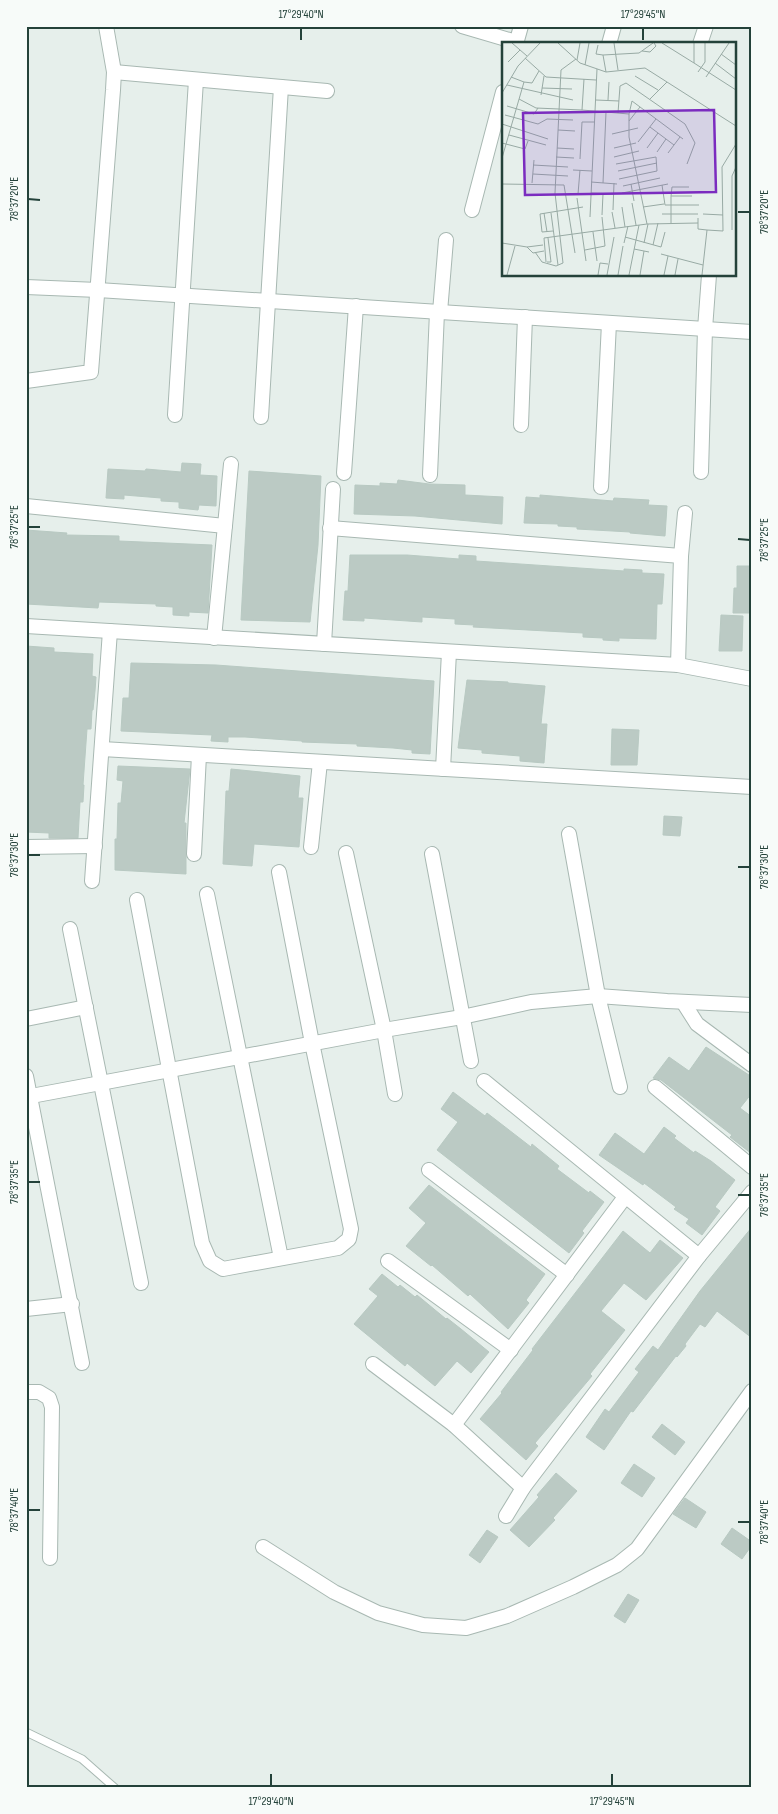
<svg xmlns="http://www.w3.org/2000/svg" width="778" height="1814" font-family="'Sofia Sans Condensed',sans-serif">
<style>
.building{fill:#bbcac4;stroke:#b8c9c2}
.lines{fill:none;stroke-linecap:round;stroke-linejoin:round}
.service-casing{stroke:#a8b8b2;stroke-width:9}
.minor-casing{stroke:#a8b8b2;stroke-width:16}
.service{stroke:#fff;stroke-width:7}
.minor{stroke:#fff;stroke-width:14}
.ticks{fill:none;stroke:#24423a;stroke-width:2}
.inset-road{fill:none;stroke:#98aaa4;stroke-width:1}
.view{fill:#7b2cbf;fill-opacity:0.15;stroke:#7b2cbf;stroke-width:2.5}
.inset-edge{fill:none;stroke:#24423a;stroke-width:2.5}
.neatline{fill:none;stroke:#24423a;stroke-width:2}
.ticks-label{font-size:12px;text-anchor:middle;fill:#24423a}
</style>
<rect width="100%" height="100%" fill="#e6efeb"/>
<g class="building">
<polygon points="182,463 201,464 200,475 217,476 216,506 199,505 198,510 179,508 179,502 161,501 161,498 124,495 124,499 106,498 108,469 145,471 146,469 181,472"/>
<polygon points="249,471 321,476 318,545 310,622 241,620"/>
<polygon points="398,480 429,484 465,485 465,495 503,497 502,524 415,516 354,514 355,485 380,486 380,483 397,484"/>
<polygon points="540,495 613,501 614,498 649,500 648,505 667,506 665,536 630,533 630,532 577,529 577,527 558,526 558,524 524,523 526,497 540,498"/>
<polygon points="26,530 67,533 66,535 119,536 119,541 212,545 208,613 189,612 189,616 173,615 173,607 156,606 156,604 99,602 98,608 26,604"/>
<polygon points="350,555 407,555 459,559 459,555 476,556 476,561 624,571 624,569 642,570 642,573 664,574 662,604 657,604 656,639 619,638 619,641 603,640 603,638 583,637 583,633 473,627 474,625 455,624 455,619 422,617 422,622 364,618 364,621 343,620 345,591 348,591"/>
<polygon points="737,566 752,566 752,613 733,613 734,588 737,588"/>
<polygon points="721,615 743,616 742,651 719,651"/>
<polygon points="26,646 54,648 54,652 93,654 92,676 96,677 95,691 93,710 92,710 91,729 87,729 83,785 84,785 83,802 80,802 78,838 49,838 49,833 26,832"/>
<polygon points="131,663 216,665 434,681 430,754 412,753 412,750 393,748 357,746 357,744 302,742 302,741 245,737 228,737 228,742 211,741 212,735 121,731 123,698 129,698"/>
<polygon points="467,680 508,682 508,683 545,686 541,724 547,724 544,763 520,761 520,756 482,753 482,750 458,748"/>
<polygon points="612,729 639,730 637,765 611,765"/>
<polygon points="118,766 190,769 184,823 186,823 186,874 115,870 115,839 117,839 118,803 121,803 123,781 117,780"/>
<polygon points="231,769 300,776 298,798 303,798 299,847 254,844 252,866 223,864 226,791 229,791"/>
<polygon points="664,816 682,817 680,836 663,835"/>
<polygon points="706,1047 752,1077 752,1093 740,1108 752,1117 752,1154 730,1137 732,1135 661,1080 653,1078 669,1057 689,1071"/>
<polygon points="453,1092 485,1116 487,1113 531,1147 532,1144 559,1166 557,1169 589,1193 590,1191 604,1202 582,1231 584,1233 569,1253 437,1150 458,1122 441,1109"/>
<polygon points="664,1127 676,1136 674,1138 694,1153 695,1151 711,1161 735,1180 715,1207 720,1211 702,1235 686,1223 689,1219 674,1209 676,1207 644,1183 643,1185 599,1155 615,1133 644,1154"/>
<polygon points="429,1185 545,1274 526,1300 529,1303 508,1329 470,1294 468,1296 432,1265 431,1266 406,1246 426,1223 409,1208"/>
<polygon points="752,1227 752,1338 717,1311 705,1327 700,1324 685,1344 686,1346 677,1357 676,1356 633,1412 631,1411 604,1450 586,1437 605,1409 609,1412 639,1372 635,1369 653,1346 658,1350 700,1291"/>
<polygon points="623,1231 650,1253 660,1240 683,1258 646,1300 624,1283 601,1311 625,1330 590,1374 592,1376 581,1389 535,1443 538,1446 526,1460 480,1419 502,1393 501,1392 533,1350 532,1349"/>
<polygon points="382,1274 398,1287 400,1285 415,1297 417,1295 446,1319 447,1318 461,1329 489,1352 471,1373 457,1361 435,1386 407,1363 405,1366 354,1324 378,1296 369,1289"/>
<polygon points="662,1424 685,1442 675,1455 652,1437"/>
<polygon points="634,1464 655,1478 642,1497 621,1483"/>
<polygon points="556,1473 577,1491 553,1518 555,1520 529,1547 510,1530 539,1497 537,1495"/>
<polygon points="685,1498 706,1512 696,1528 673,1514"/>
<polygon points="732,1528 752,1542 752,1545 742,1559 721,1544"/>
<polygon points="487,1530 498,1537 480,1563 469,1555"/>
<polygon points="628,1594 639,1600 625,1623 614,1616"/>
</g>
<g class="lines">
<g class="service-casing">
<polyline id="service" points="26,1732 82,1759 115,1788"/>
</g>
<g class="minor-casing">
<g id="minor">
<polyline points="462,26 516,42"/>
<polyline points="516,44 521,26"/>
<polyline points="609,44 614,26"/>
<polyline points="700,44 706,26"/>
<polyline points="114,72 327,91"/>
<polyline points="472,210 503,92"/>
<polyline points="26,287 98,290 752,332"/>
<polyline points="440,312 446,240"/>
<polyline points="26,381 91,372 113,90 114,72 106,26"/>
<polyline points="175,415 196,80"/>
<polyline points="261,417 281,87"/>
<polyline points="521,425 525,317"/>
<polyline points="701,472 705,329 709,275"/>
<polyline points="344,473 356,306"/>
<polyline points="430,475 437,312"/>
<polyline points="601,487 609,323"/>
<polyline points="26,506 225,526"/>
<polyline points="330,528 681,556 678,665"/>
<polyline points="681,556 685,513"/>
<polyline points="26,626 678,665 752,679"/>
<polyline points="214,638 231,464"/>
<polyline points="324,644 333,489"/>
<polyline points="102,749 752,787"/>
<polyline points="443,769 449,652"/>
<polyline points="569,834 598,996 620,1087"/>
<polyline points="26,847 95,846"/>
<polyline points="311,847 320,762"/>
<polyline points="346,853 384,1030 395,1094"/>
<polyline points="194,854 199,755"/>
<polyline points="432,854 471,1061"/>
<polyline points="92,881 110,631"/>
<polyline points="207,894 281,1258"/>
<polyline points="137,900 202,1243 210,1261 223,1269 338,1248 349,1239 351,1229 312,1043 279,872"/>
<polyline points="70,929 141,1283"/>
<polyline points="683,1002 697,1024 752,1065"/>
<polyline points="26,1019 86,1007"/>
<polyline points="26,1076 82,1363"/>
<polyline points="484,1081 699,1256"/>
<polyline points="655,1087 752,1167"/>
<polyline points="26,1097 384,1030 462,1017 531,1002 598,996 667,1001 752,1005"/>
<polyline points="429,1170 567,1275"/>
<polyline points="388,1261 511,1350"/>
<polyline points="26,1309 72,1304"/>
<polyline points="373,1364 454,1425 523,1488"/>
<polyline points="26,1392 39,1392 49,1398 52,1407 50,1558"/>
<polyline points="454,1425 625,1197"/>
<polyline points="506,1516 523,1488 699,1256 752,1192"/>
<polyline points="263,1547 334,1592 378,1613 423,1625 466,1628 507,1616 573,1587 617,1565 637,1549 752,1391"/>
</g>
</g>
<use href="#service" class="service"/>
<use href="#minor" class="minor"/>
</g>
<path class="ticks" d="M301 40V28M643 40V28M28 199 40 200M738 212H750M28 527H40M738 539 750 540M28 855H40M738 867H750M28 1182H40M738 1195H750M28 1510H40M738 1522H750M271 1786V1774M612 1786V1774"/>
<g transform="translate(502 42)">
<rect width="234" height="234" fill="#e6efeb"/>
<path class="inset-road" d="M10 1 25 14M56 1 78 21 104 30 143 26 234 84M112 1 116 28M160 1 192 21M192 1V21L234 48M96 3 94 12 101 13M140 9 148 10 154 4 152 1M219 12 234 23M23 16 44 35 94 38M75 18 78 1M6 20 18 8M213 21 234 37M83 23 87 1M104 30 101 13 137 11 151 1M196 30 203 20V1M133 34 156 48M204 35 227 1M82 37 80 68 127 72 130 59 181 97M22 40 30 41 37 29M5 43 71 58M40 46 70 47M0 51 16 24 38 1M39 53 42 34M17 57 34 66 80 68M148 57 165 40M94 58 117 59M106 58 107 40M5 64 32 72 36 66M116 71 118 44 124 41 183 82 193 101 185 122M3 73 36 82 45 77 71 78M127 79 138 65M0 82 46 97M148 85 172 103M56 88 73 89M110 92 136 86M7 93 44 103M136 100 154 77M0 101 23 107 26 99M55 106 72 107M112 106 134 101M145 106 156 91M155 110 164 97M166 111 178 95M54 115 72 116M112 115 137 109M0 116 22 40 9 35M78 117 80 80H92M114 122 154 115 155 129 117 137M31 123 66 125M71 128 90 129M116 129 155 121M31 132 66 134M89 140 115 142M30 141 32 118M101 141 104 70M0 142 62 143 73 211M129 142 132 159M160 143 163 163H197M121 144 158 136M89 151 112 152M120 151 166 142M76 152 78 128M169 154 170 145H187M75 156 84 219M130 161 134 183M120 165 123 185M141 165 162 162M111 168 112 141M110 170 113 186M42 171 45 190M49 171 56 223M160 172H196M201 172 221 173M100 173 101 152M88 175 95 27M196 176V187L205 188M169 181V154H190M145 182 196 181M230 188V134L234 125M51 189 40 190 38 172 81 165M221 189 220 125 234 102M91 190 95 219M123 195 159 205 163 190M0 201 25 205 31 211 42 209M122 201 126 184M142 201 146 182M151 203 156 181M25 205 41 203M132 207 147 210M83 208 103 204 100 175M33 210 40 220 54 224 61 221 53 151 59 28 74 17M159 212 201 223M44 220 42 196 145 182 127 95V72M45 220H49L46 196M5 233 13 204M96 233 98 221 106 222M105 233 112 195M116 233 121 204M127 233 137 183M138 233 142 209M162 233 166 214M173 233 176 217M200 233 205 188 221 189"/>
<path class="view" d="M212 68 214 150 23 153 21 71Z"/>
<rect width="234" height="234" class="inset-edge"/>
</g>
<rect width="778" height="1814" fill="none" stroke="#f7fbf9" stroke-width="55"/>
<rect x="28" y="28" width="722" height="1758" class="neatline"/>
<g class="ticks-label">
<text x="301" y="18">17°29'40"N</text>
<text x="643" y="18">17°29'45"N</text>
<text transform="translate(14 199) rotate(-90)" y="4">78°37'20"E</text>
<text transform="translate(764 212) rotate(-90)" y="4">78°37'20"E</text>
<text transform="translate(14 527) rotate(-90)" y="4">78°37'25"E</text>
<text transform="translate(764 540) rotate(-90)" y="4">78°37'25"E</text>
<text transform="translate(14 855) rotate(-90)" y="4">78°37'30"E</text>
<text transform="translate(764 867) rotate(-90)" y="4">78°37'30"E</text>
<text transform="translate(14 1182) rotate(-90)" y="4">78°37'35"E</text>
<text transform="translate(764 1195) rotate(-90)" y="4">78°37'35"E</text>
<text transform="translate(14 1510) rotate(-90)" y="4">78°37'40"E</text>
<text transform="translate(764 1522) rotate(-90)" y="4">78°37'40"E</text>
<text x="271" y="1805">17°29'40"N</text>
<text x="612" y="1805">17°29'45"N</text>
</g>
</svg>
